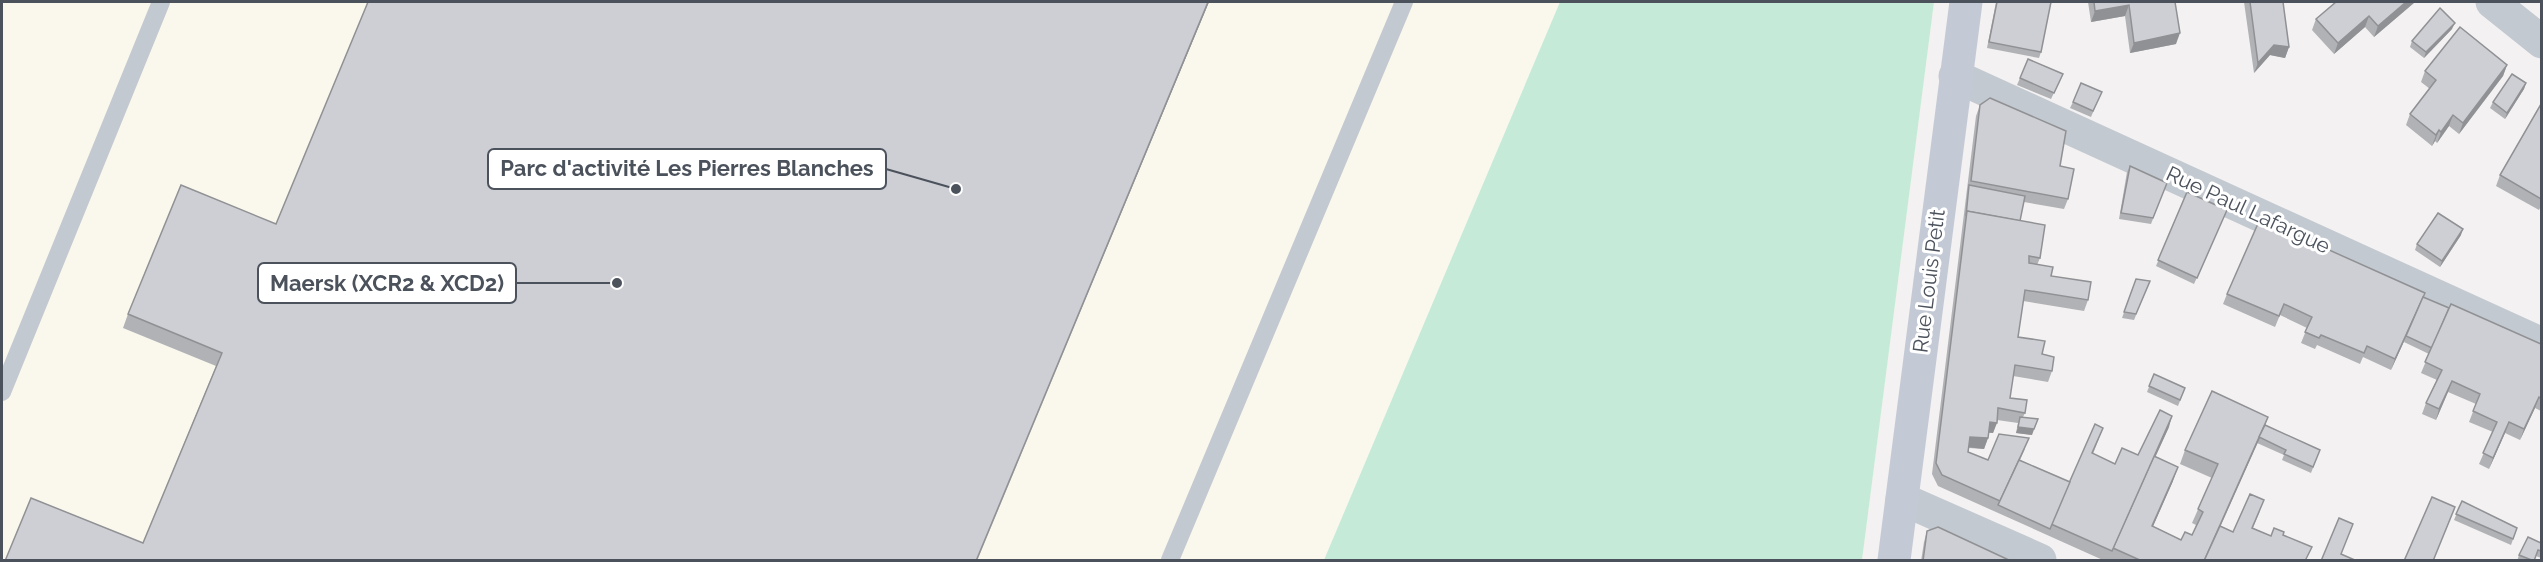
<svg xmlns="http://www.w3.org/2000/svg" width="2543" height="562" font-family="Raleway,sans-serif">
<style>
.commercial{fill:#faf8ed}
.green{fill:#c5ead8}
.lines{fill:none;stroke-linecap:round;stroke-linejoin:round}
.lane{stroke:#c3c9d0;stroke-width:18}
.street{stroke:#c3c9d0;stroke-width:33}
.secondary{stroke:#c4cad5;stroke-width:33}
.wall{fill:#b1b2b6}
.shaded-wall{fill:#909194}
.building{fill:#cecfd4;stroke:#909194;stroke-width:1.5}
.labels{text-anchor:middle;stroke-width:6;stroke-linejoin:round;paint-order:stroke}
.street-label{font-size:21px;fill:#4b525c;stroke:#fff}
.leader{fill:none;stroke:#4b525c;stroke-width:2}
.callout-dot{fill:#4b525c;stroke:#fff;stroke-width:2}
.callout{fill:#fff;stroke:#4b525c;stroke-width:2}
.callout-label{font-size:22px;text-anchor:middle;font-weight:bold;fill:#4b525c}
</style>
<rect width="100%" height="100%" fill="#f3f1f1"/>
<polygon class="commercial" points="2,2 1934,2 1862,560 2,560"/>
<polygon class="green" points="1560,2 1934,2 1862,560 1324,560"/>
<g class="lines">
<g class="lane">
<polyline points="2,392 161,2"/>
<polyline points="1170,560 1404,2"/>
</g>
<g class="street">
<polyline points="2492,2 2542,42"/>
<polyline points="1955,76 2542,344"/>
<polyline points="1902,499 2040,560"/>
</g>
<polyline class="secondary" points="1894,560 1966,2"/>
</g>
<g class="wall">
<polygon points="368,2 1209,2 977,561 5,561 143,543 216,366 123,328 128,314 276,224"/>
<polygon points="1996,2 2051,2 2041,52 2039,58 1987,48"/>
<polygon points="2088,2 2175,2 2176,44 2130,53 2125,16 2091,22"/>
<polygon points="2244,2 2283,2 2289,47 2285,58 2270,55 2254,73"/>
<polygon points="2415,2 2374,37 2365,27 2334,54 2312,30 2316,19"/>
<polygon points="2452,29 2424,58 2410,47 2412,41"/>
<polygon points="2507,65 2503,76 2459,134 2449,126 2437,143 2435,141 2432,146 2406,125 2410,114 2430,89 2421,82 2425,71"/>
<polygon points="2063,74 2051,99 2017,85 2020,78"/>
<polygon points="2526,83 2524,89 2505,119 2490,108 2493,102"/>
<polygon points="2099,98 2091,117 2070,108 2073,102"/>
<polygon points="2541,104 2541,206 2539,210 2496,186 2500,175"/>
<polygon points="1980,105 2060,166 2068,199 2064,209 2024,202 2020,221 2040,258 2037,265 2051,276 2088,300 2084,311 2023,301 2018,337 2042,354 2052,371 2048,382 2013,376 2010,398 2025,413 2023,417 2032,435 2016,433 2018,423 1997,420 1993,433 1989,433 1988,438 1984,449 1969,448 1968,452 1988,460 2025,449 2020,460 2070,482 2103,428 2093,454 2115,464 2138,455 2169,427 2155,457 2173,481 2153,526 2181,540 2192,535 2196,525 2192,523 2212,478 2180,464 2185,450 2265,425 2320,450 2311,473 2282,460 2284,455 2257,443 2220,526 2233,532 2260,511 2253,528 2271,536 2283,535 2307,560 2309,561 2105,561 1938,486 1932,474 1976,116"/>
<polygon points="2130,166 2167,183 2151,224 2119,219 2127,172"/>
<polygon points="2187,192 2227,210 2194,284 2156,266"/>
<polygon points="2461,235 2440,267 2415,250 2417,244"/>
<polygon points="2136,279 2150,281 2134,320 2122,318"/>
<polygon points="2227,294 2423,298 2541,344 2541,411 2535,408 2520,440 2505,433 2489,469 2479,464 2493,432 2469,422 2476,404 2448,392 2436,420 2422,414 2426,403 2437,380 2421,373 2429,354 2404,342 2405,339 2391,370 2363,357 2360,364 2317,345 2315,349 2301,343 2307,328 2280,315 2275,327 2223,304"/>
<polygon points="2154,374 2185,388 2178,406 2147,392"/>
<polygon points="2462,501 2517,528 2511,545 2454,520"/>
<polygon points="1927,531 2011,561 1921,561 1924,542"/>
<polygon points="2541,543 2541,558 2536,556 2534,561 2517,561 2519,555"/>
</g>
<g class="shaded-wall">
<polygon points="1208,2 1209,2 976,561"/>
<polygon points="2406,2 2415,2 2374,37 2378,26"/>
<polygon points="2129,5 2125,16 2091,22 2095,11"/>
<polygon points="2369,16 2365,27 2334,54 2338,43"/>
<polygon points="2455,23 2452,29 2424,58 2426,52"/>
<polygon points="2180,33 2176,44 2130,53 2134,43"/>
<polygon points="2274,45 2289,47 2285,58 2270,55 2254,73 2258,63"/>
<polygon points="2507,65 2503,76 2459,134 2463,123"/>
<polygon points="2526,83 2524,89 2505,119 2507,113"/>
<polygon points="2453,115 2449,126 2437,143 2441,132"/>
<polygon points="2439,130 2435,141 2432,146 2436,135"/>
<polygon points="2463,229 2461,235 2440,267 2442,261"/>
<polygon points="2421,304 2391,370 2395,359"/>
<polygon points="2452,381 2448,392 2436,420 2439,409"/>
<polygon points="2539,397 2535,408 2520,440 2524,429"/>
<polygon points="2172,416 2169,427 2114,548"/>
<polygon points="2268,417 2263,431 2205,561 2204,561"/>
<polygon points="2038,419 2032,435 2016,433 2018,427"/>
<polygon points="1990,422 1997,423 1993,433 1986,432"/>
<polygon points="2509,422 2505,433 2489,469 2493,458"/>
<polygon points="1970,437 1988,438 1984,449 1966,447"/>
<polygon points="2178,467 2173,481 2147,540 2152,526"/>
</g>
<g class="building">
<polygon points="368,2 1208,2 976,561 5,561 31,498 143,543 222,353 128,314 181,185 276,224"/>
<polygon points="1997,2 2051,2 2041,52 1989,42"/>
<polygon points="2094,2 2175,2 2180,33 2134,43 2129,5 2095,11"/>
<polygon points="2250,2 2283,2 2289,47 2274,45 2258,63"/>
<polygon points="2336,2 2406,2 2378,26 2369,16 2338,43 2316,19"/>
<polygon points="2440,8 2455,23 2426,52 2412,41"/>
<polygon points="2460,27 2507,65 2463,123 2453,115 2441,132 2439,130 2436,135 2410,114 2436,80 2425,71"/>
<polygon points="2028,59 2063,74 2054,93 2020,78"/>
<polygon points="2512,74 2526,83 2507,113 2493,102"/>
<polygon points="2081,83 2102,92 2093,111 2073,102"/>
<polygon points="1990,98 2066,131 2060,166 2074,169 2068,199 1971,181 1980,105"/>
<polygon points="2541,104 2541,199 2500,175"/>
<polygon points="2130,166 2167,183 2153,218 2121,213"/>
<polygon points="1969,185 2025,196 2020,221 1967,211 1966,216"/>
<polygon points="2187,192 2227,210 2197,278 2158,260"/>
<polygon points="1967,211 2045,225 2040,258 2029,256 2029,263 2053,267 2051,276 2091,282 2088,300 2025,290 2018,337 2045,341 2042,354 2054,357 2052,371 2015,365 2010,398 2027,400 2025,413 1998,408 1997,423 1990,422 1988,438 1970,437 1968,452 1988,460 1999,434 2029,438 2000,501 1942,475 1936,463"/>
<polygon points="2438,213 2463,229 2442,261 2417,244"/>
<polygon points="2260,219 2425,293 2395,359 2367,346 2364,353 2321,335 2319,338 2305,332 2312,317 2284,304 2279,316 2227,294"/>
<polygon points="2136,279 2150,281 2136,314 2124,312"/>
<polygon points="2423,297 2449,308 2432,348 2406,336"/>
<polygon points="2451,304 2541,344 2541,399 2539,397 2524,429 2509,422 2493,458 2483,453 2497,422 2473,411 2480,394 2452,381 2439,409 2426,403 2442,370 2425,362"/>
<polygon points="2154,374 2185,388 2180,400 2149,386"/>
<polygon points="2212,391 2268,417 2204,561 2142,561 2113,548 2154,456 2178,467 2152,526 2181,540 2185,532 2192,535 2203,512 2198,509 2218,464 2185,450"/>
<polygon points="2160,410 2172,416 2112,551 2051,524 2095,424 2103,428 2092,453 2115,464 2122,448 2138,455"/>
<polygon points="2020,417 2038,419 2034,429 2018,427"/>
<polygon points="2265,425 2320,450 2313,467 2284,454 2286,450 2259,437"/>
<polygon points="2019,460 2070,482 2050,529 1998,505"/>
<polygon points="2250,494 2264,500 2252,528 2271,536 2274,528 2284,532 2283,535 2312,547 2306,559 2309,561 2204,561 2220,526 2233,532"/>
<polygon points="2432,497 2455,507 2433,561 2404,561"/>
<polygon points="2462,501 2517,528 2513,539 2456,514"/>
<polygon points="2339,518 2353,524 2341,554 2357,561 2321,561"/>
<polygon points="1938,527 2011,561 1923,561 1927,531"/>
<polygon points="2528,537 2541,543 2541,551 2538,550 2534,561 2519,555"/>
</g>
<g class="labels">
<g class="street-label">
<text transform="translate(2248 210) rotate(25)" y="7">Rue Paul Lafargue</text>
<text transform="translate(1929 281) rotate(-83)" y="7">Rue Louis Petit</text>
</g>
</g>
<path class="leader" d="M956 189L886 169M617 283L516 283"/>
<g class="callout-dot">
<circle cx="956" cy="189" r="6"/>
<circle cx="617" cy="283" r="6"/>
</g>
<g class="callout">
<rect x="488" y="149" width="398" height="40" rx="6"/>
<rect x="258" y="263" width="258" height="40" rx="6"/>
</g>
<g class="callout-label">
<text x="687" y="176">Parc d'activité Les Pierres Blanches</text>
<text x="387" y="291">Maersk (XCR2 &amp; XCD2)</text>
</g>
<rect width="2543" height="562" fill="none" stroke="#4b525c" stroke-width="6"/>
</svg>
